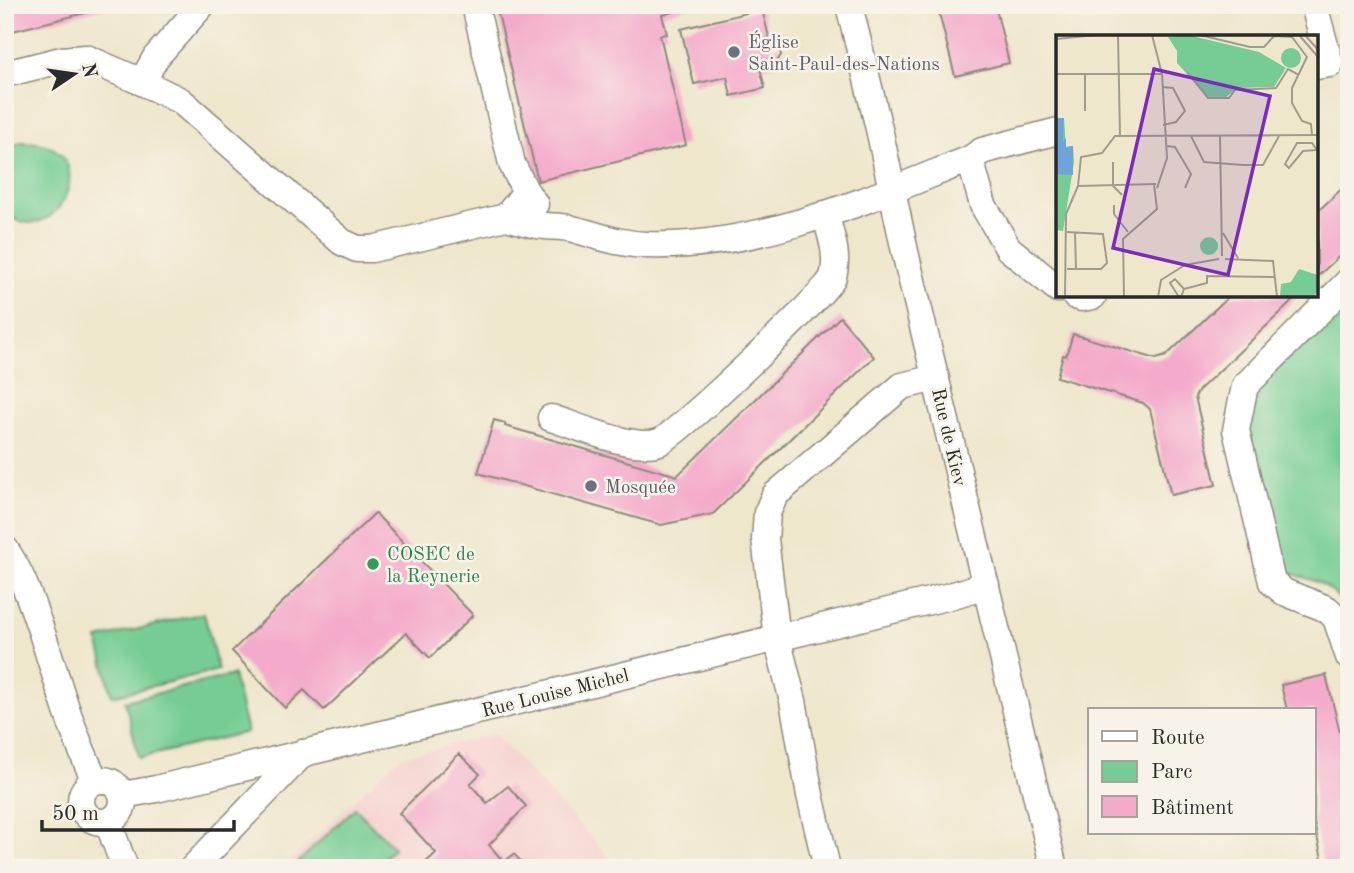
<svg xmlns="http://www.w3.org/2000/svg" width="1354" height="873" font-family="'Old Standard TT',serif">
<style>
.built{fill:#f7d0ce}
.green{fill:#75cd93;stroke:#507c5f;stroke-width:2}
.building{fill:#f4aaca}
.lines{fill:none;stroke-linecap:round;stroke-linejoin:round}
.minor-casing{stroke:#8c897c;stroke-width:29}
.minor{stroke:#fff;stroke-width:26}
.worship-dot{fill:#6b7280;stroke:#f7f3e8;stroke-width:2.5}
.leisure-dot{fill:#2e9e5b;stroke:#f7f3e8;stroke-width:2.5}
.labels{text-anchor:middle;stroke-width:5;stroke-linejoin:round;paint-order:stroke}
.worship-label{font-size:19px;fill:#5b616d;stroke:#f7f3e8;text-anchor:start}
.street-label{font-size:19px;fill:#2b2b2b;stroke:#f7f3e8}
.leisure-label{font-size:19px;fill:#27864d;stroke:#f7f3e8;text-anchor:start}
.inset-road{fill:none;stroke:#a09c8c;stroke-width:2}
.view{fill:#7b2cbf;fill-opacity:0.15;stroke:#7b2cbf;stroke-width:3.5}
.inset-edge{fill:none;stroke:#2b2b2b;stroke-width:3.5}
</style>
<rect width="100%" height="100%" fill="#f7f3e8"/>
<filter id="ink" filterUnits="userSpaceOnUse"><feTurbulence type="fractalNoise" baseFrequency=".0143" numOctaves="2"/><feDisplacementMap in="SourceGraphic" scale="14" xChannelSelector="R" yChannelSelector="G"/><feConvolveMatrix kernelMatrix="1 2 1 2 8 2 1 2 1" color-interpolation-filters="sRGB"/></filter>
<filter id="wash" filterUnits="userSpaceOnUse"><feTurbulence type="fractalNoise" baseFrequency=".00686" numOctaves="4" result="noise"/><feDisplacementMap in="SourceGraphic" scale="28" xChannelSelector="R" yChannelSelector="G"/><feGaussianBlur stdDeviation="1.57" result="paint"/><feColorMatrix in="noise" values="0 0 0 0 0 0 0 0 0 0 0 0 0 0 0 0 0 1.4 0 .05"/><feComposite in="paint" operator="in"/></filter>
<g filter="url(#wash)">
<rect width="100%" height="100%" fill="#eee7cc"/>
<polygon class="built" points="495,734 610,858 610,868 282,868 400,757"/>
<g class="green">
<path d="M20 142C111 138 58 259 5 212V150Z"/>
<path d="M1349 292V611C1342 601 1331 588 1319 583 1297 572 1295 581 1274 559L1244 429 1255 387Z"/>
<polygon points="204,613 218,670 112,696 98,639"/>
<polygon points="233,675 247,732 139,758 125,701"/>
<polygon points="355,808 394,848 374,868 296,868 294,866"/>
</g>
<g id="blocks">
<g class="building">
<polygon points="5,5 113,5 113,6 5,33"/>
<polygon points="496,5 698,5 662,15 667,34 660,35 686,145 538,181"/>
<polygon points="937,5 995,5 1009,63 955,76"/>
<polygon points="762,9 772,49 779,47 781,55 775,65 760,68 765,88 731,96 727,77 694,84 681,29"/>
<polygon points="1349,182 1349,247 1317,277 1317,212"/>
<polygon points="1229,296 1298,296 1199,390 1195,397 1216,485 1171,495 1150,409 1143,403 1057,377 1063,355 1066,356 1073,334 1156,359 1166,356"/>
<polygon points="840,317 874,357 713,514 661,525 478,473 494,420 505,423 505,426 677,476"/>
<polygon points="375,513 473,615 430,658 406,633 324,710 304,690 285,708 232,651"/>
<polygon points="1326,675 1349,770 1349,868 1324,868 1314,823 1314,710 1287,710 1281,685"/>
<polygon points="459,754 480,774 470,784 487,803 508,786 526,806 489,845 504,862 514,854 527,868 420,868 436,853 399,813"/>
</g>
</g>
</g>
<g filter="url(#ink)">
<use href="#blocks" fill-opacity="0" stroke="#8c897c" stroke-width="2"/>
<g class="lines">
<g class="minor-casing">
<g id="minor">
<polyline points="475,5 512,164 526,192 535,204"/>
<polyline points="849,5 880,133 905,252 1054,868"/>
<polyline points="1314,5 1330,64 1317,66"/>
<polyline points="5,74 61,60 86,58 142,82 181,101 342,242 357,249 372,249 506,217 526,192"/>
<polyline points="142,82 156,57 202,5"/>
<polyline points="970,159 983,205 1008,248 1058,289"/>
<path d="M506 217C516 219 527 223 537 225 548 227 559 226 569 228 597 235 617 244 647 245 759 249 868 199 970 159L982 151 1058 131"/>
<polyline points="1349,281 1245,386 1242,400 1236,430 1272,582 1284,592 1327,609 1336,618 1349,657"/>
<polyline points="1075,296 1082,298 1093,296"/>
<path d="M551 418C578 426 633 451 659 442 676 436 829 291 833 277 839 256 831 235 825 214"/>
<path d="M5 549C23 575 32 604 42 633 58 682 72 734 95 780"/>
<circle cx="102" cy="801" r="21"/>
<polyline points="123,795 156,789 950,596 986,585"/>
<polyline points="108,822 125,868"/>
<polyline points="193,868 303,753"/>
<polyline points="827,868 810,795 793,701 777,638 765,539 767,513 775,495 902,386 936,378"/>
</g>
</g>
<use href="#minor" class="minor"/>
</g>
</g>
<g class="worship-dot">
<circle cx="734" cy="52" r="7"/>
<circle cx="591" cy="486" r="7"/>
</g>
<circle class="leisure-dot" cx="373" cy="564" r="7"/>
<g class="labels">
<g class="worship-label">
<text x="748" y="48">Église<tspan x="748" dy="22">Saint-Paul-des-Nations</tspan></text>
<text x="605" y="493">Mosquée</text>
</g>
<g class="street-label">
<text transform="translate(950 437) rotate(77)" y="7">Rue de Kiev</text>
<text transform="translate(555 692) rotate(-14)" y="7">Rue Louise Michel</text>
</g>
<g class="leisure-label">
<text x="387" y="560">COSEC de<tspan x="387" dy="22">la Reynerie</tspan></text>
</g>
</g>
<g transform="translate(1056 35)">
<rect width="262" height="262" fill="#eee7cc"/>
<path d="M132 0 203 17 230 33 218 52 181 53 170 62H152L121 28V16L112 2ZM225 23a10 10 0 1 1 20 0a10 10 0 1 1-20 0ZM0 83H8L10 112 17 111 18 127 7 196 0 195ZM144 211a9 9 0 1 1 18 0a9 9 0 1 1-18 0ZM243 234 262 240 261 257 258 262H224L225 249 235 247Z" fill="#75cd93"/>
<path d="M0 83H8L7 107 10 103V112L17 111V140L0 139Z" fill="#6ea4dc"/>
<path class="inset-road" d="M62 0 64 101M96 0 106 39M144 0 194 12H208L218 1 236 2 251 22 236 53V68L246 86 255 89 256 100M243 0 263 23M249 0 263 16M0 4 40 0M131 37 152 63H173L179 55 220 53 232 34 243 40M0 39H106L111 123 101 153M29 40V76M106 52 117 53 129 76 120 87 107 90M135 101 148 127 187 130H207L223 101M164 101 166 221M241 108H256L261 115 247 116 233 133 229 129ZM110 111 119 112 135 139 129 153M57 127V151L66 160M22 151 100 149M58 170V179L72 197M11 197 47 199 51 228 45 234H11M19 198 20 234M167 198 182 223M169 224 217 226 221 262M128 254 151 248V241L219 242M9 262 10 179 22 151 25 122 46 118 59 101 263 100M68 262 67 204 101 174 98 149M102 262 105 245 129 230 163 224M123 262 114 248 119 244 128 254 125 262"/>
<path class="view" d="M98 34 214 61 172 240 57 213Z"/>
<rect width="262" height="262" class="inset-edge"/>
</g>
<rect width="1354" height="873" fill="none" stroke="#f7f3e8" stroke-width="28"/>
<rect x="1088" y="708" width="228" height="126" fill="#f7f3e8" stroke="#a5a39c" stroke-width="2"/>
<rect x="1102" y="731" width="35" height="10" fill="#ffffff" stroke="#a5a39c" stroke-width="2"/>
<text x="1151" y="744" font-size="21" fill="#2b2b2b">Route</text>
<rect x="1102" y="761" width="35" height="21" fill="#75cd93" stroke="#a5a39c" stroke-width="2"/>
<text x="1151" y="778" font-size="21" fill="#2b2b2b">Parc</text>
<rect x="1102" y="796" width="35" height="21" fill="#f4aaca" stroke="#a5a39c" stroke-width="2"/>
<text x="1151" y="814" font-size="21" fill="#2b2b2b">Bâtiment</text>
<g transform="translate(74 74) rotate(77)" stroke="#f7f3e8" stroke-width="5" paint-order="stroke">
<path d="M0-5L12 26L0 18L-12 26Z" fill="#2b2b2b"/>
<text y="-10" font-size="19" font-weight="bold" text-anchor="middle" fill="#2b2b2b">N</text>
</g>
<path d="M42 820v10h192v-10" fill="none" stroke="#2b2b2b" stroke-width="3.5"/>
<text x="52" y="820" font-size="21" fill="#2b2b2b" stroke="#f7f3e8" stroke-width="5" paint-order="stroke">50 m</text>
</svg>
